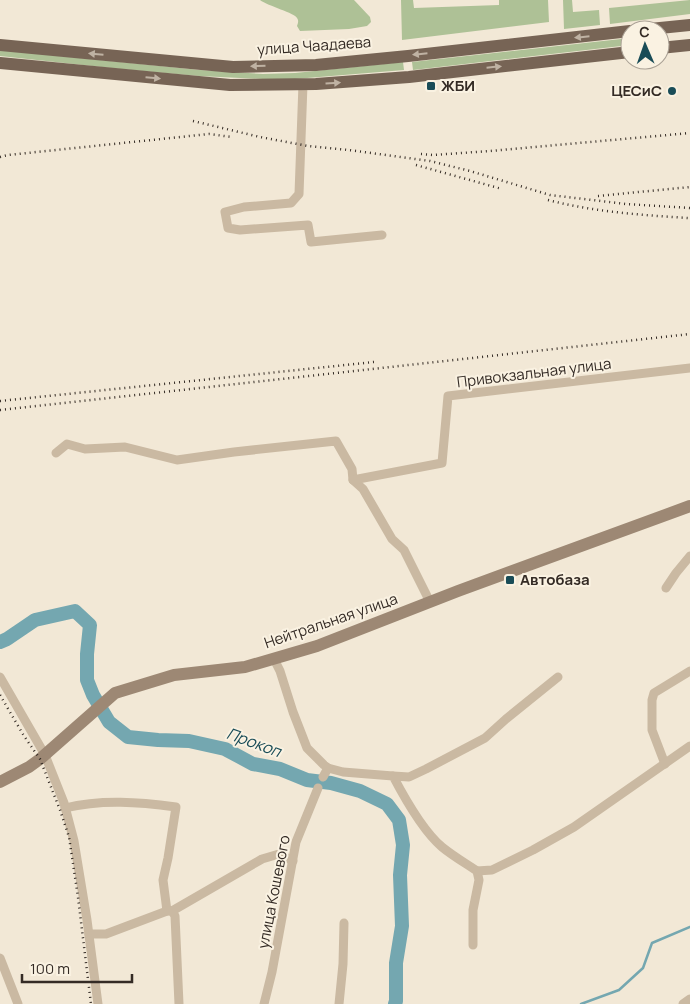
<svg xmlns="http://www.w3.org/2000/svg" width="690" height="1004" font-family="Manrope,sans-serif">
<style>
.green{fill:#aec196}
.lines{fill:none;stroke-linecap:round;stroke-linejoin:round}
.stream{stroke:#74a7b0;stroke-width:2.5}
.river{stroke:#74a7b0;stroke-width:14}
.street{stroke:#cab9a2;stroke-width:9}
.secondary{stroke:#9d8874;stroke-width:12}
.primary{stroke:#776455;stroke-width:12}
.rail{stroke:#342b25;stroke-width:2.5;stroke-dasharray:1 4;stroke-linecap:butt}
.oneway{fill:#bfb2a3}
.poi-dot{fill:#194c57;stroke:#faf2e2;stroke-width:2}
.labels{text-anchor:middle;stroke-width:4;stroke-linejoin:round;paint-order:stroke}
.street-label{font-size:15px;fill:#342b25;stroke:#faf2e2}
.poi-label{font-size:15px;font-weight:bold;fill:#342b25;stroke:#faf2e2;text-anchor:start}
.water-label{font-size:16px;font-style:italic;fill:#194c57;stroke:#faf2e2}
</style>
<rect width="100%" height="100%" fill="#f2e8d6"/>
<g class="green">
<path d="M260 0H354L370 17 371 22 367 26 349 29 300 31 297 26C298 23 299 21 297 18 295 13 268 6 260 0Z"/>
<polygon points="401,0 413,0 414,8 499,5 499,0 548,0 549,22 402,40"/>
<polygon points="563,0 572,0 573,12 599,10 600,25 564,29"/>
<polygon points="690,0 690,14 610,24 609,8"/>
<polygon points="630,38 630,45 413,70 412,62"/>
<polygon points="0,50 200,70 263,74 295,73 403,62 404,70 295,79 263,79 199,76 120,69 0,56"/>
</g>
<g class="lines">
<polyline class="stream" points="581,1004 619,990 643,968 652,943 690,927"/>
<polyline class="river" points="0,642 7,639 35,620 75,611 90,625 87,654 87,680 93,695 109,722 128,737 158,740 189,741 225,749 253,764 280,769 307,780 331,783 360,791 387,804 399,820 403,845 400,875 402,926 396,963 396,1001 395,1004"/>
<g class="street">
<polyline points="303,84 299,194 291,203 244,207 225,212 228,228 240,230 308,225 311,242 382,235"/>
<polyline points="56,453 67,444 85,449 125,447 177,460 234,452 336,441 352,469 353,480 363,489 392,539 404,550 430,602"/>
<polyline points="353,480 442,463 448,396 690,368"/>
<polyline points="666,588 676,573 690,556"/>
<path d="M274 659 280 671 293 712 307 748 324 765 328 768 343 772 393 776C404 797 423 831 442 847 453 856 465 863 477 871L479 880 473 910V945"/>
<polyline points="0,677 45,755 64,803 74,841 87,920 98,1004"/>
<polyline points="665,764 652,730 652,700 654,693 690,671"/>
<polyline points="393,776 409,777 426,769 485,738 506,719 558,677"/>
<polyline points="323,777 328,768"/>
<path d="M65 808C102 799 139 802 176 807L168 858 163 880 167 911"/>
<polyline points="477,871 492,870 533,850 574,827 690,746"/>
<polyline points="172,911 175,916 179,1004"/>
<polyline points="89,934 106,934 167,911 172,911 262,859 279,854 293,861"/>
<polyline points="0,958 18,1004"/>
<polyline points="264,1004 272,972 296,842 318,788"/>
<polyline points="339,1004 343,964 344,923"/>
<polyline points="683,1004 690,999"/>
</g>
<polyline class="secondary" points="0,782 29,767 40,759 115,693 174,675 245,667 317,646 458,591 690,506"/>
<g class="primary">
<polyline points="640,30 690,25"/>
<polyline points="0,45 233,67 316,65 408,56 630,31"/>
<polyline points="660,48 690,45"/>
<polyline points="0,63 230,85 316,84 409,77 630,52"/>
</g>
<g class="rail">
<polyline points="193,121 260,137 308,146 349,150 430,161 470,171 550,195 626,204 690,208"/>
<polyline points="421,154 433,155 490,151 690,133"/>
<polyline points="0,157 8,155 209,134 232,137"/>
<polyline points="416,165 502,189"/>
<polyline points="598,196 690,187"/>
<path d="M548 200C595 212 641 215 688 218"/>
<polyline points="0,401 374,362"/>
<polyline points="0,410 690,334"/>
<polyline points="0,695 24,736 40,759 60,810 69,837 78,897 91,1004"/>
</g>
</g>
<defs><path id="oneway-solid" d="M-6-.8H1V-3.2L6.5 0L1 3.2V.8H-6Z" transform="scale(1.25)"/></defs>
<g class="oneway">
<use href="#oneway-solid" transform="translate(582 37) rotate(174)"/>
<use href="#oneway-solid" transform="translate(96 54) rotate(-175)"/>
<use href="#oneway-solid" transform="translate(420 54) rotate(174)"/>
<use href="#oneway-solid" transform="translate(258 66) rotate(178)"/>
<use href="#oneway-solid" transform="translate(494 67) rotate(-6)"/>
<use href="#oneway-solid" transform="translate(153 78) rotate(5)"/>
<use href="#oneway-solid" transform="translate(333 83) rotate(-4)"/>
</g>
<g class="poi-dot">
<rect x="426" y="81" width="10" height="10" rx="2.5"/>
<circle cx="672" cy="91" r="5"/>
<rect x="505" y="575" width="10" height="10" rx="2.5"/>
</g>
<g class="labels">
<g class="street-label">
<text transform="translate(314 46) rotate(-4)" y="5">улица Чаадаева</text>
<text transform="translate(534 373) rotate(-7)" y="5">Привокзальная улица</text>
<text transform="translate(331 621) rotate(-19)" y="5">Нейтральная улица</text>
<text transform="translate(274 892) rotate(-79)" y="5">улица Кошевого</text>
</g>
<g class="poi-label">
<text x="441" y="91">ЖБИ</text>
<text x="662" y="96" text-anchor="end">ЦЕСиС</text>
<text x="520" y="585">Автобаза</text>
</g>
<g class="water-label">
<text transform="translate(254 742) rotate(20)" y="6">Прокоп</text>
</g>
</g>
<g transform="translate(645 45) rotate(358)"><circle r="24" fill="#faf2e2" stroke="#aba296"/>
<path d="M0-4L9 19L0 12L-9 19Z" fill="#194c57"/>
<text y="-8" font-size="14" font-weight="bold" text-anchor="middle" fill="#342b25">С</text>
</g>
<path d="M22 974v8h110v-8" fill="none" stroke="#342b25" stroke-width="2.5"/>
<text x="30" y="974" font-size="15" fill="#342b25" stroke="#faf2e2" stroke-width="4" paint-order="stroke">100 m</text>
</svg>
